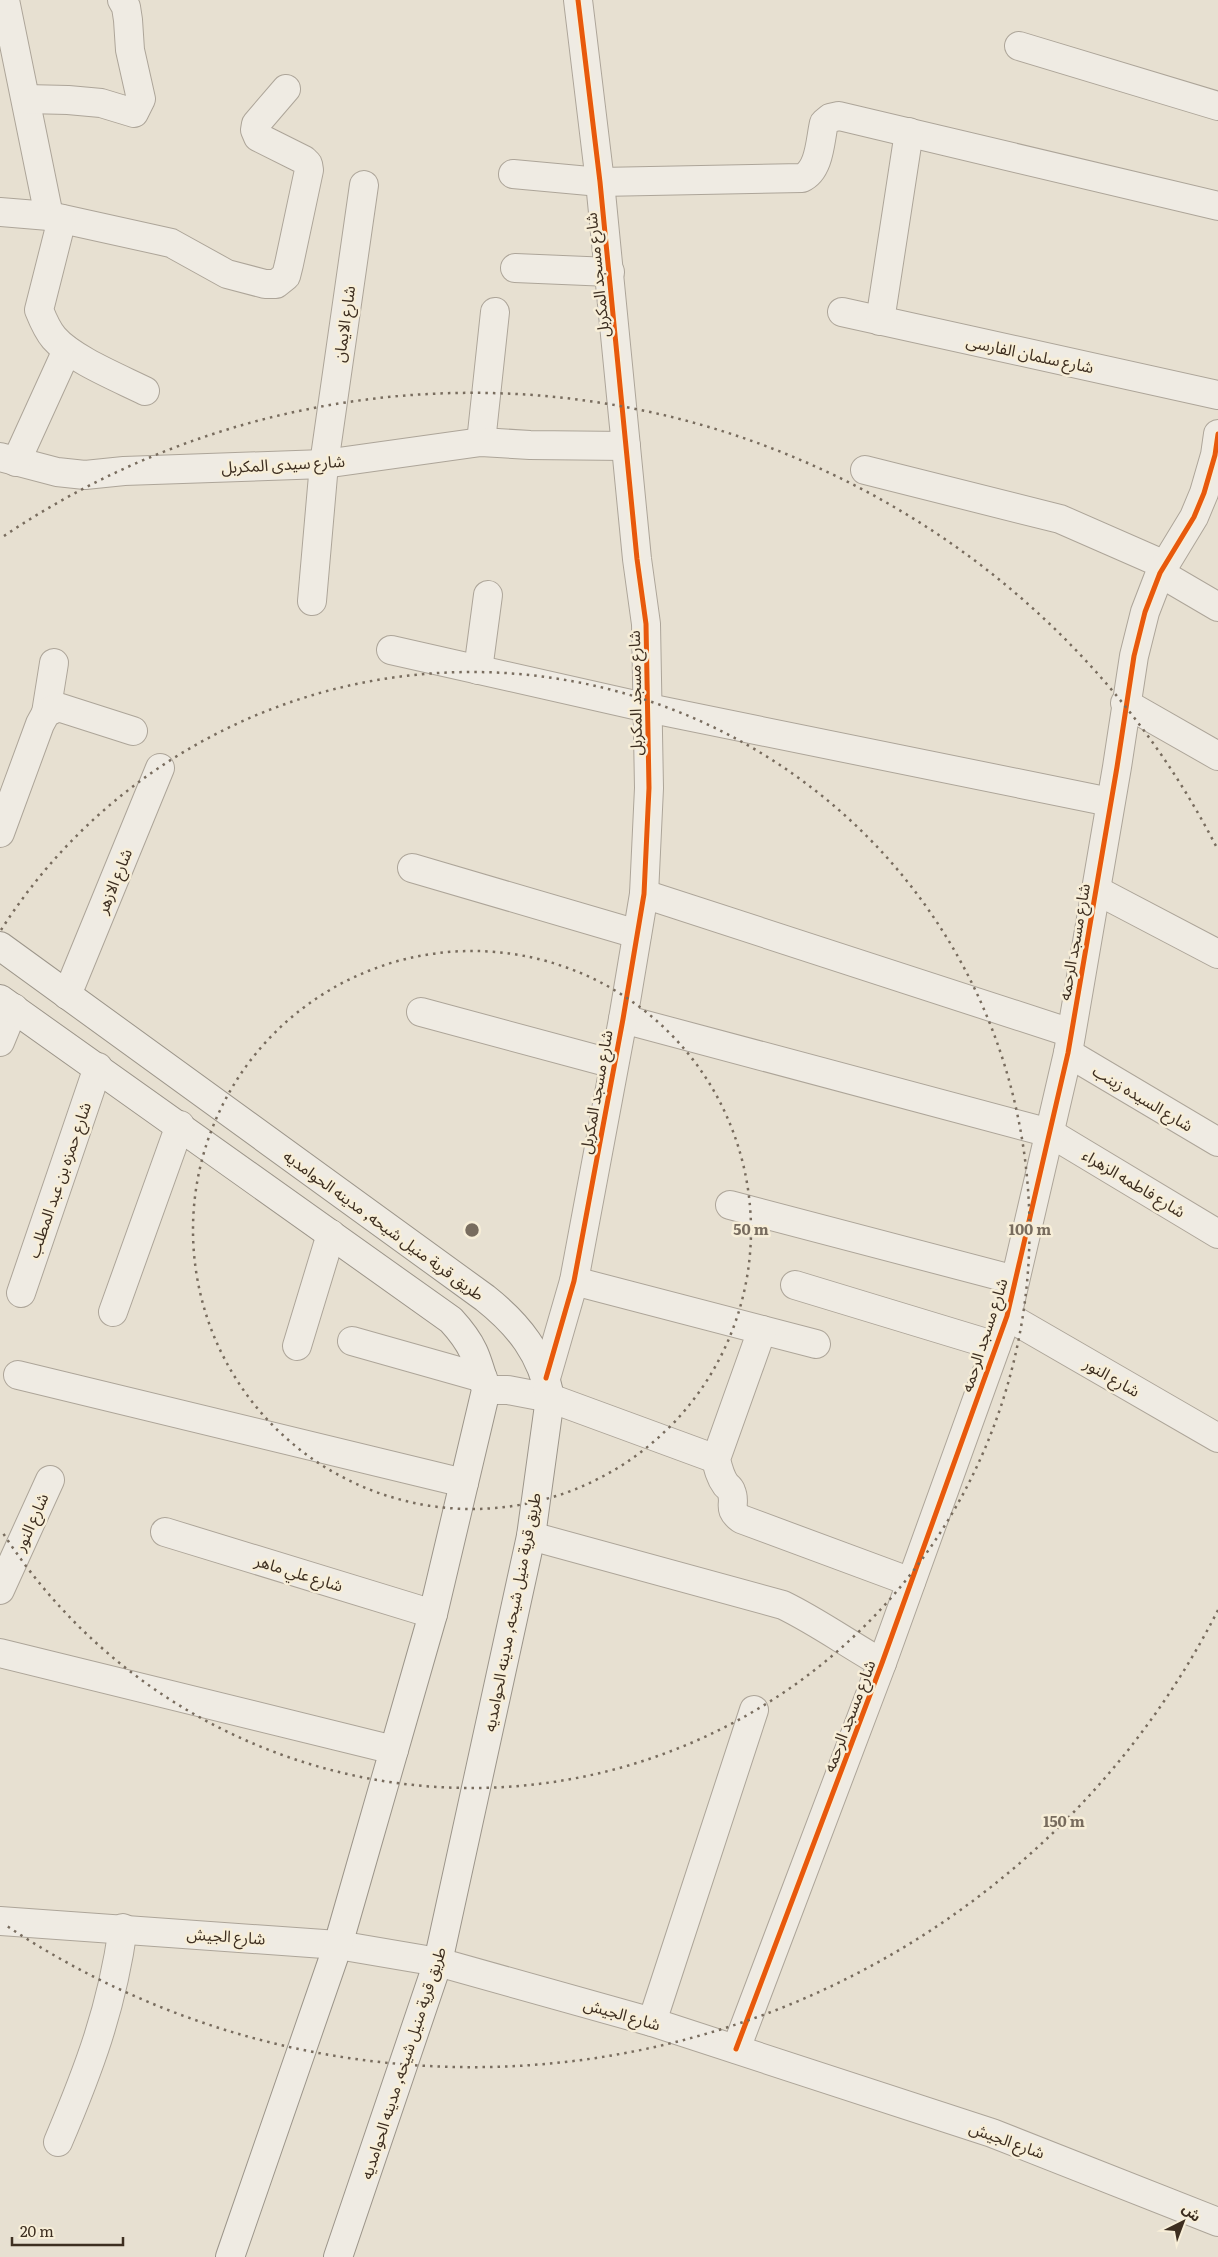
<svg xmlns="http://www.w3.org/2000/svg" width="1218" height="2257" font-family="Literata,'Noto Sans Arabic',serif">
<style>
.lines{fill:none;stroke-linecap:round;stroke-linejoin:round}
.street-casing{stroke:#ada599;stroke-width:30}
.secondary-casing{stroke:#9c958a;stroke-width:30}
.street{stroke:#efebe3;stroke-width:28}
.secondary{stroke:#efebe3;stroke-width:28}
.cycleway-casing{stroke:#f7eed8;stroke-width:8}
.cycleway{stroke:#e8590c;stroke-width:5}
.ring{fill:none;stroke:#786c5e;stroke-width:2.5;stroke-dasharray:2.5 5}
.labels{text-anchor:middle;stroke-width:5;stroke-linejoin:round;paint-order:stroke}
.street-label{font-size:16px;fill:#3d2e20;stroke:#f7eed8}
.centre{fill:#786c5e;stroke:#f7eed8;stroke-width:2.5}
.ring-label{font-size:15px;text-anchor:middle;font-weight:bold;fill:#786c5e;stroke:#f7eed8;stroke-width:5;stroke-linejoin:round;paint-order:stroke}
</style>
<rect width="100%" height="100%" fill="#e7e0d1"/>
<g class="lines">
<g class="street-casing">
<g id="street">
<polyline points="5,0 49,216"/>
<polyline points="1019,46 1218,106"/>
<polyline points="26,99 68,100 101,103 134,113 141,99 130,50 128,20 126,7 122,0"/>
<path d="M513 174 600 182 802 178C820 170 820 140 824 123L830 118 839 116 1218 206"/>
<polyline points="0,212 49,216 171,243 227,274 265,284 276,284 286,276 289,264 309,170 308,164 304,160 258,137 255,130 256,124 286,89"/>
<path d="M62 219 39 310C43 320 47 330 54 338 72 359 119 378 145 391"/>
<polyline points="515,268 610,272"/>
<polyline points="842,312 1218,395"/>
<polyline points="880,321 909,132"/>
<polyline points="481,442 495,312"/>
<polyline points="0,457 57,472 85,475 124,471 324,464 481,442 530,445 626,446"/>
<polyline points="16,462 67,350"/>
<polyline points="865,470 1060,519 1165,565"/>
<polyline points="1160,573 1218,607"/>
<polyline points="312,601 324,464 364,185"/>
<polyline points="391,650 648,708 1110,802"/>
<polyline points="478,670 488,595"/>
<polyline points="1125,703 1218,756"/>
<polyline points="46,713 54,663"/>
<polyline points="0,833 40,724 46,713 58,707 133,731"/>
<polyline points="412,868 637,934"/>
<polyline points="1096,890 1218,954"/>
<polyline points="644,894 1071,1033"/>
<polyline points="67,995 160,768"/>
<polyline points="421,1012 614,1064"/>
<polyline points="623,1019 1050,1133 1218,1234"/>
<polyline points="0,1042 14,1008"/>
<polyline points="1068,1053 1218,1142"/>
<polyline points="730,1205 1015,1280"/>
<polyline points="574,1281 816,1344"/>
<polyline points="795,1285 996,1346"/>
<polyline points="21,1293 98,1067"/>
<polyline points="113,1312 180,1125"/>
<polyline points="1007,1316 1218,1438"/>
<path d="M762 1330 716 1459C718 1468 720 1477 726 1485 728 1487 730 1488 731 1491 737 1504 726 1508 741 1519L911 1582"/>
<polyline points="352,1341 483,1378"/>
<polyline points="297,1346 331,1234"/>
<polyline points="18,1375 464,1483"/>
<polyline points="546,1378 574,1281 623,1019 644,894 649,788 646,624 637,559 600,182 578,0"/>
<polyline points="486,1390 508,1390 550,1398 716,1459"/>
<polyline points="165,1532 433,1614"/>
<path d="M531 1536 783 1605C818 1622 848 1644 882 1663"/>
<polyline points="0,1590 50,1480"/>
<polyline points="0,1653 394,1750"/>
<polyline points="0,1921 338,1945 438,1962 652,2022 992,2133 1218,2222"/>
<polyline points="652,2022 754,1710"/>
<polyline points="736,2049 882,1663 1007,1316 1068,1053 1117,767 1134,656 1145,612 1160,573 1194,517 1204,493 1215,455 1218,434"/>
<path d="M58 2142C89 2069 112 2008 123 1928"/>
</g>
</g>
<g class="secondary-casing">
<g id="secondary">
<path d="M0 946 485 1298C519 1325 542 1354 550 1398L531 1536 438 1962 338 2257"/>
<path d="M0 999 451 1320C474 1345 477 1358 486 1390L433 1614 338 1945 230 2257"/>
</g>
</g>
<use href="#street" class="street"/>
<use href="#secondary" class="secondary"/>
<g class="cycleway-casing">
<g id="cycleway">
<polyline points="546,1378 574,1281 623,1019 644,894 649,788 646,624 637,559 600,182 578,0"/>
<polyline points="736,2049 882,1663 1007,1316 1068,1053 1117,767 1134,656 1145,612 1160,573 1194,517 1204,493 1215,455 1218,434"/>
</g>
</g>
<use href="#cycleway" class="cycleway"/>
</g>
<g class="ring">
<circle cx="472" cy="1230" r="279"/>
<path d="M1 930A558 558 0 1 1 1 1530"/>
<path d="M1218 1610A837 837 0 0 1 4 1924M4 536A837 837 0 0 1 1218 850"/>
</g>
<g class="labels">
<g class="street-label">
<text transform="translate(597 275) rotate(-96)" y="6">شارع مسجد المكربل</text>
<text transform="translate(344 324) rotate(-82)" y="6">شارع الايمان</text>
<text transform="translate(1030 354) rotate(12)" y="6">شارع سلمان الفارسى</text>
<text transform="translate(283 464) rotate(-3)" y="6">شارع سيدى المكربل</text>
<text transform="translate(635 693) rotate(-91)" y="6">شارع مسجد المكربل</text>
<text transform="translate(114 881) rotate(-68)" y="6">شارع الازهر</text>
<text transform="translate(1074 942) rotate(-80)" y="6">شارع مسجد الرحمه</text>
<text transform="translate(596 1092) rotate(-80)" y="6">شارع مسجد المكربل</text>
<text transform="translate(1143 1098) rotate(31)" y="6">شارع السيده زينب</text>
<text transform="translate(59 1180) rotate(-71)" y="6">شارع حمزه بن عبد المطلب</text>
<text transform="translate(1134 1183) rotate(31)" y="6">شارع فاطمه الزهراء</text>
<text transform="translate(384 1225) rotate(36)" y="6">طريق قرية منيل شيحه, مدينه الحوامديه</text>
<text transform="translate(984 1335) rotate(-72)" y="6">شارع مسجد الرحمه</text>
<text transform="translate(1112 1377) rotate(30)" y="6">شارع النور</text>
<text transform="translate(31 1522) rotate(-66)" y="6">شارع النور</text>
<text transform="translate(299 1573) rotate(17)" y="6">شارع علي ماهر</text>
<text transform="translate(512 1612) rotate(-79)" y="6">طريق قرية منيل شيحه, مدينه الحوامديه</text>
<text transform="translate(849 1716) rotate(-69)" y="6">شارع مسجد الرحمه</text>
<text transform="translate(226 1936) rotate(4)" y="6">شارع الجيش</text>
<text transform="translate(622 2014) rotate(16)" y="6">شارع الجيش</text>
<text transform="translate(403 2063) rotate(-72)" y="6">طريق قرية منيل شيحه, مدينه الحوامديه</text>
<text transform="translate(1007 2140) rotate(20)" y="6">شارع الجيش</text>
</g>
</g>
<circle cx="472" cy="1230" r="8" class="centre"/>
<g class="ring-label">
<text x="751" y="1235">50 m</text>
<text x="1030" y="1235">100 m</text>
<text x="1064" y="1827">150 m</text>
</g>
<g transform="translate(1183 2222) rotate(42)" stroke="#f7eed8" stroke-width="4" paint-order="stroke">
<path d="M0-4L9 19L0 12L-9 19Z" fill="#3d2e20"/>
<text y="-8" font-size="14" font-weight="bold" text-anchor="middle" fill="#3d2e20">ش</text>
</g>
<path d="M12 2237v8h111v-8" fill="none" stroke="#3d2e20" stroke-width="2.5"/>
<text x="20" y="2237" font-size="15" fill="#3d2e20" stroke="#f7eed8" stroke-width="4" paint-order="stroke">20 m</text>
</svg>
